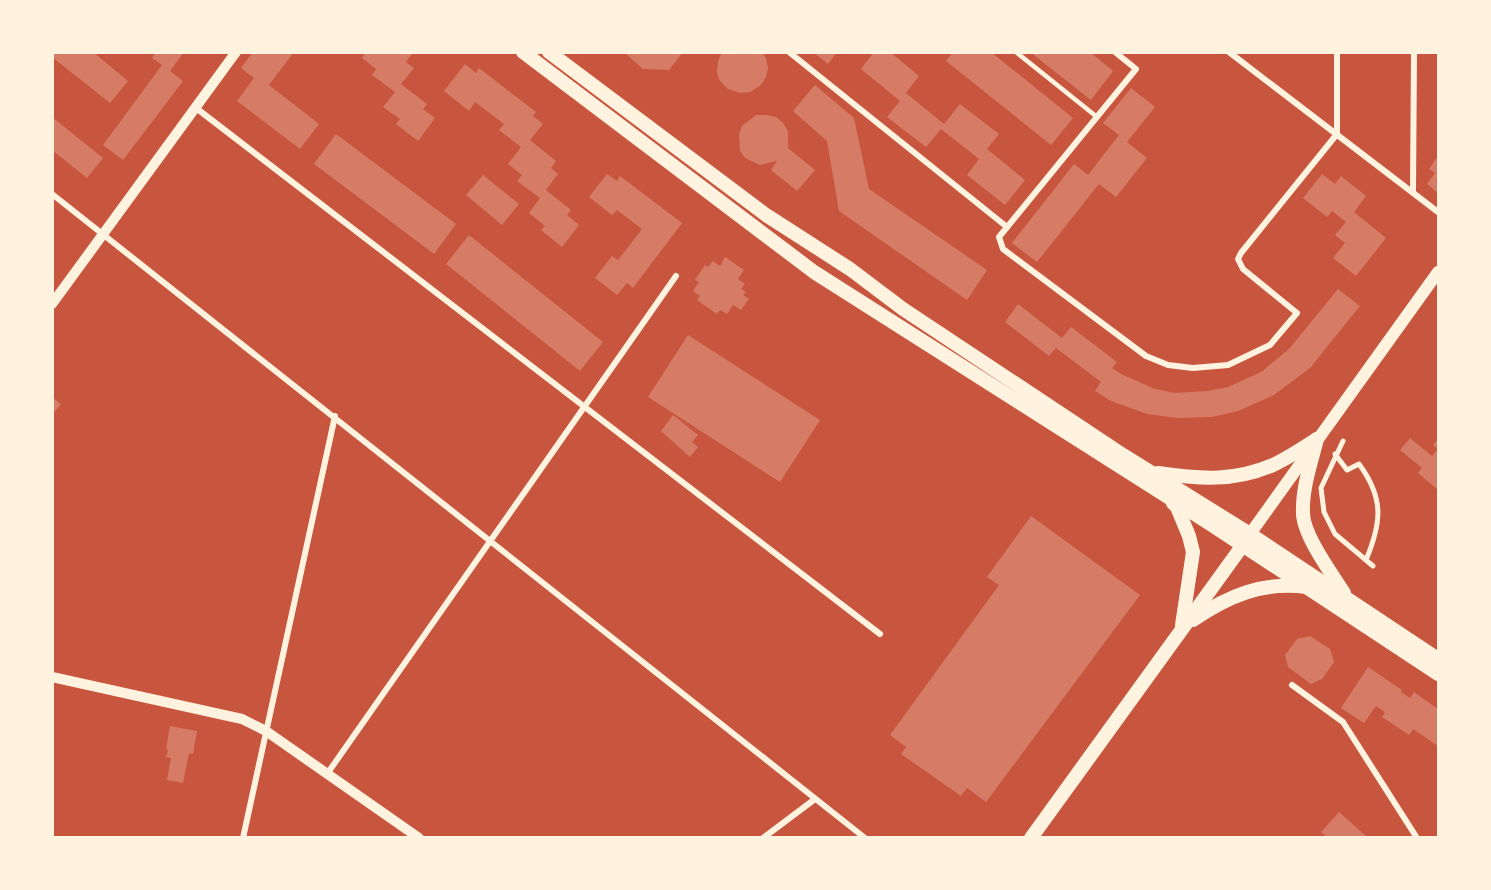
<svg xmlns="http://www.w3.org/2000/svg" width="1491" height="890" font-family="'IBM Plex Sans',sans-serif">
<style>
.building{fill:#d67c66}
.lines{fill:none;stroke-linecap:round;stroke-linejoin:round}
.service{stroke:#fff3e0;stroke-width:4.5}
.pedestrian{stroke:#fff3e0;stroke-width:5}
.minor{stroke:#fff3e0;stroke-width:6}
.tertiary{stroke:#fff3e0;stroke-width:10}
.secondary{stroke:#fff3e0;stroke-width:12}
.primary{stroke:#fff3e0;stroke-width:14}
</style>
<rect width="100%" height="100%" fill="#c8553d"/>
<g class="building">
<polygon points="52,52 93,52 128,81 110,103 52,57"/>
<polygon points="156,52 184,52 170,71 183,81 123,160 103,145 162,65 152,58"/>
<polygon points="253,52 294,52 269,85 319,124 300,149 237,101 254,78 241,68"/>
<polygon points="366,52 409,52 412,54 406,62 414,68 401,84 427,104 423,109 435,118 418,141 396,124 400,119 383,107 395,92 372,75 376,69 362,58"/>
<polygon points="624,52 683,52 669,70 643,69"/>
<polygon points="722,52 762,52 766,58 768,68 766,77 761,85 750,92 741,93 728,89 720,81 717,73 718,61"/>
<polygon points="813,52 837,52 828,64"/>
<polygon points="874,52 890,52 919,76 906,93 944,124 960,104 999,134 987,149 1025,180 1005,205 967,175 979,159 941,129 926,147 887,117 900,101 861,69"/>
<polygon points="953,52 991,52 1073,118 1051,145 946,61"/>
<polygon points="1030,52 1090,52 1113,71 1091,100"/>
<polygon points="465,64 476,73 479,68 536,112 533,116 543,124 530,140 556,161 551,168 558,174 546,190 571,210 567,215 579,225 562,247 541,230 545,226 529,213 540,198 517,181 522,175 508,164 521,147 499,130 504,124 475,102 469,111 444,91"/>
<polygon points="815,85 854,118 869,189 987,270 967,300 839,211 827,141 793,111"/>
<polygon points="1131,88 1155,107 1127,142 1147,158 1116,197 1099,184 1037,262 1012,243 1074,164 1088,175 1119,135 1103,123"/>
<polygon points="756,115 767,115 776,117 783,123 788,131 788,148 815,170 797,191 771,170 777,161 760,165 745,158 740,151 739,134 742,126"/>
<polygon points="52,117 103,158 87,178 52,150"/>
<polygon points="336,134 456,224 434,254 314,164"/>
<polygon points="1438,156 1438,193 1427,184 1435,173 1429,169"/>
<polygon points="607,174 617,181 620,176 682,223 633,288 627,283 617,295 595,278 612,256 618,260 642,229 617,210 612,215 589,197"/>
<polygon points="1322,174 1335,184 1341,176 1366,196 1354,212 1386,238 1356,276 1333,258 1345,243 1335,235 1346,222 1332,211 1327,217 1303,198"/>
<polygon points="483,175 519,204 502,225 466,195"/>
<polygon points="469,235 603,342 580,371 446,264"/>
<polygon points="725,257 744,270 738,279 745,284 741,289 746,292 743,295 749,299 741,310 733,305 727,314 720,310 717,314 697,300 700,296 693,291 699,282 695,280 705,265 708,267 713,261 720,266"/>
<polygon points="1338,289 1360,306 1310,368 1274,395 1238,411 1212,417 1177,418 1147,414 1111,401 1095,391 1101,382 1056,348 1049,356 1005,322 1018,304 1062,338 1071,327 1117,362 1112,368 1121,374 1155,389 1175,393 1207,391 1228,387 1261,372 1289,349"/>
<polygon points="688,335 820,420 780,482 648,397"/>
<polygon points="52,397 61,404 52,415"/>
<polygon points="673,415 698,435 692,442 698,447 690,457 661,431"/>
<polygon points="1410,438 1432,456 1438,449 1433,445 1438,439 1438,490 1418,473 1422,468 1400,450"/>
<polygon points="1031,516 1140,595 986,802 967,788 961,796 901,754 906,747 890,735 999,585 987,577"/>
<polygon points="1310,636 1330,649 1334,662 1322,679 1311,684 1288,667 1285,655 1297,639"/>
<polygon points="1368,667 1402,690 1401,692 1410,698 1414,692 1438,709 1438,746 1413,729 1409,735 1382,717 1385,712 1376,706 1364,723 1341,708"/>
<polygon points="170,726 197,731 193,754 189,753 183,783 167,780 171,758 166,757 168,750 166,749"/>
<polygon points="1339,812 1367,837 1327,837 1321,832"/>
</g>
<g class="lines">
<polyline class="service" points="1016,52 1097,117"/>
<g class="pedestrian">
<polyline points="1343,441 1321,488 1324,512 1335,534 1373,566"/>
<path d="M1335 454 1347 470 1359 464C1384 498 1382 522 1366 560"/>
</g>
<g class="minor">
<polyline points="789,52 1007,227"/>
<polyline points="1115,52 1136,69 999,237 1003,249 1146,356 1168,365 1193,368 1228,365 1270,345 1297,313 1243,269 1238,259 1241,253 1337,134"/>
<polyline points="1229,52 1438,212"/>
<polyline points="196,108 880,634"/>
<polyline points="1337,134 1337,52"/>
<polyline points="1413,192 1414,52"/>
<polyline points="52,194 865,838"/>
<polyline points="1292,685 1343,722 1417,838"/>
<polyline points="327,774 676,276"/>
<polyline points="243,838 335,416"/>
<polyline points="763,838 815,799"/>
</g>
<g class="tertiary">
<polyline points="52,304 236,52"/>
<polyline points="52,677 242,719 266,731 419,838"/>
</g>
<polyline class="secondary" points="1250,534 1438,272"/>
<g class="primary">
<polyline points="523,52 814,272 1212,525 1438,674"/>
<polyline points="549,52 766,215 850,269 903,309 1123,455 1250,534 1438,659"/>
<path d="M1317 439C1311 463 1302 488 1303 513 1303 535 1332 574 1344 593"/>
<path d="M1158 473C1199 479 1234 482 1273 465 1288 458 1303 448 1317 439"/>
<polyline points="1173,503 1177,507 1189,536 1193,552 1182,625"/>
<path d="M1193 620C1228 596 1263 581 1307 587"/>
<polyline points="1031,838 1248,538"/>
</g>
</g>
<rect width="1491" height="890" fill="none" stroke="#fff3e0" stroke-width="108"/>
</svg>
